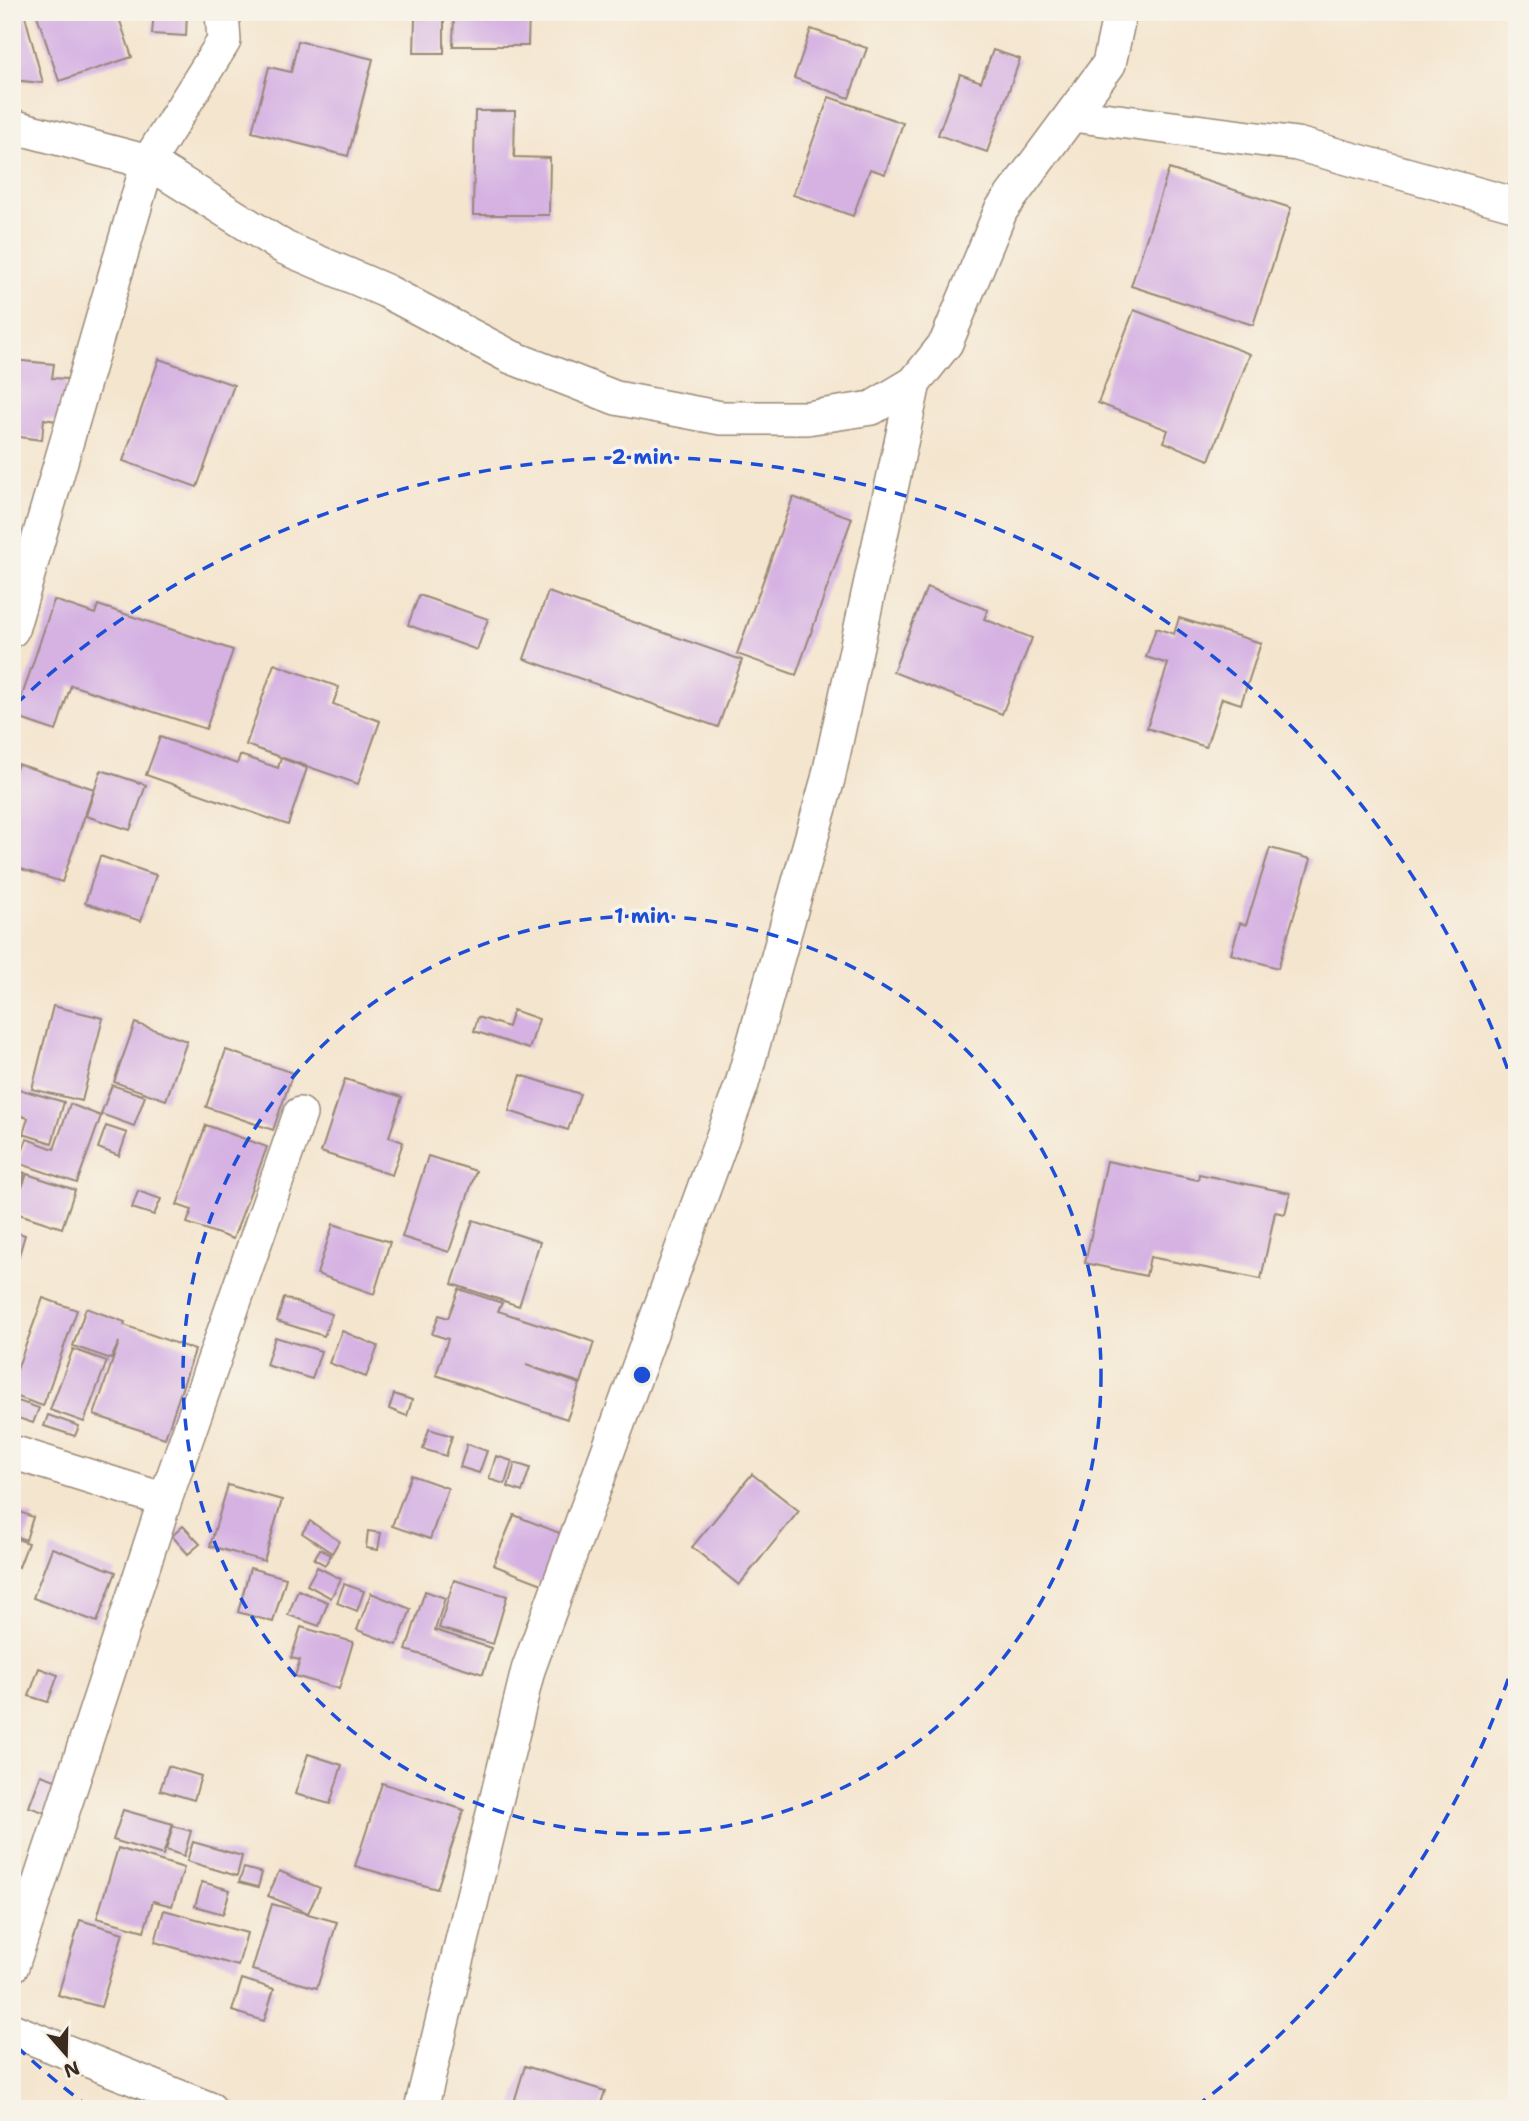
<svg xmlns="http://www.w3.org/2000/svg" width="1529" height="2121" font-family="'Shantell Sans',sans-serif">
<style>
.building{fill:#d6b2e3}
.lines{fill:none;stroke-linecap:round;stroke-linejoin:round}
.street-casing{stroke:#988876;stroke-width:36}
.street{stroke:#fff;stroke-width:33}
.ring{fill:none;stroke:#1d4ed8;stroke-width:3.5;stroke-dasharray:12 9}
.centre{fill:#1d4ed8;stroke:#f7f3e8;stroke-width:3.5}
.ring-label{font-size:21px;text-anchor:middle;font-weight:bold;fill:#1d4ed8;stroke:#f7f3e8;stroke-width:7;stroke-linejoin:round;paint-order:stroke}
</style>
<rect width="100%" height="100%" fill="#f7f3e8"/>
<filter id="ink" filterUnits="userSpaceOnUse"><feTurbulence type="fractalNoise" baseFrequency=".0143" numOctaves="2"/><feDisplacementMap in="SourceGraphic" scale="14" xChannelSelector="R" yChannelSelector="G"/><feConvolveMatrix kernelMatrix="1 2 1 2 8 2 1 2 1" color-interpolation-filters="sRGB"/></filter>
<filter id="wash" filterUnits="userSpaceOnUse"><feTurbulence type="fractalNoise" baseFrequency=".00686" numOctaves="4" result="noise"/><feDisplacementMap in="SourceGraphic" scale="28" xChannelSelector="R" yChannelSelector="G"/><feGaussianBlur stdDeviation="1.57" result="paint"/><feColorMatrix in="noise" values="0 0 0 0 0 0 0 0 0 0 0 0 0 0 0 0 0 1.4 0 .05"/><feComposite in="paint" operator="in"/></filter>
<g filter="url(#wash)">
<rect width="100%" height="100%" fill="#f4e5ce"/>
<g id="blocks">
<g class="building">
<polygon points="12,12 24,12 43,83 12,80"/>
<polygon points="36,12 117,12 132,57 59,81"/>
<polygon points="154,12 187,12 186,36 152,34"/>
<polygon points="454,12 529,12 528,46 453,46"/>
<polygon points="415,18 444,19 444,53 414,53"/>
<polygon points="811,29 867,48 849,98 794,78"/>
<polygon points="298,41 373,59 348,156 252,132 269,67 291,72"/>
<polygon points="993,50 1020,59 987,152 938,135 960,74 981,82"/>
<polygon points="829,97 903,123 885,174 870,169 853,216 793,195"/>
<polygon points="475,111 515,111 514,157 550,158 549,215 473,215"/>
<polygon points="1169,169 1291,208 1253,325 1131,286"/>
<polygon points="1134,310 1250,354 1209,460 1164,442 1168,430 1098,403"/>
<polygon points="159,359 234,385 197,487 123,461"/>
<polygon points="12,360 54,364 52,378 67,379 62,422 44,419 42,440 12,436"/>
<polygon points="793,497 852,518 796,675 737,654"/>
<polygon points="927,587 988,610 984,619 1032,638 1002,714 893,672"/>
<polygon points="548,592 742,660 718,727 524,659"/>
<polygon points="419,595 488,619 477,650 408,625"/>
<polygon points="54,600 95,614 98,605 233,650 206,729 71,685 56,731 15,717"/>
<polygon points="1179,618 1261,643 1241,704 1222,698 1206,747 1147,728 1168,664 1146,657 1156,628 1174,634"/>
<polygon points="274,664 339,687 333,704 380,721 358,784 246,745"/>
<polygon points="160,737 237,764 240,755 278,768 281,758 307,768 288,825 146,775"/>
<polygon points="18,764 94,789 62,882 12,866 12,780"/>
<polygon points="101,770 146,785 130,830 86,816"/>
<polygon points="1270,848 1311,859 1278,968 1231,954 1240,923 1246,925"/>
<polygon points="100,856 156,875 141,921 85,903"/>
<polygon points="53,1006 103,1018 82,1101 32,1089"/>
<polygon points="513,1010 539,1019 529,1049 474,1031 478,1017 508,1027"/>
<polygon points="135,1023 187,1041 166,1100 114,1082"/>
<polygon points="226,1050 293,1073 273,1130 206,1107"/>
<polygon points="521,1075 580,1094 568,1130 509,1111"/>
<polygon points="345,1079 402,1097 389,1137 403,1142 392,1175 321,1152"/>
<polygon points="112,1085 145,1096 134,1126 101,1114"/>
<polygon points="15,1088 64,1102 52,1143 23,1134 28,1118 12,1113 12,1098"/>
<polygon points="70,1104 101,1116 77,1183 18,1163 27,1139 54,1149"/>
<polygon points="206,1125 267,1147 233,1239 187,1223 192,1210 177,1205"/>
<polygon points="106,1126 127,1133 119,1156 98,1148"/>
<polygon points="428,1156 476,1171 449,1252 402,1237"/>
<polygon points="1107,1161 1198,1180 1199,1174 1290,1193 1285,1214 1275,1212 1261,1279 1150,1257 1146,1276 1085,1263"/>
<polygon points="12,1169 25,1173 13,1208 12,1208"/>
<polygon points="27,1174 75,1190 62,1228 13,1212"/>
<polygon points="138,1191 161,1199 154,1215 132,1208"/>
<polygon points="473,1220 540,1242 519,1306 452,1284"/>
<polygon points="333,1224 390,1242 374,1294 317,1274"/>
<polygon points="12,1231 25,1235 13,1275 12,1275"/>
<polygon points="459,1289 502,1303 498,1311 594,1342 581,1383 526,1365 580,1384 567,1419 436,1375 448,1339 432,1334 439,1315 448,1318"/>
<polygon points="43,1298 77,1310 43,1406 12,1395 12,1383"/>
<polygon points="284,1298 332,1314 324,1336 277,1321"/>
<polygon points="86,1308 125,1322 124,1325 195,1350 165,1438 94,1415 119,1342 111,1359 73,1346"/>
<polygon points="342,1331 378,1346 366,1377 329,1363"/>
<polygon points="275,1337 321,1351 312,1379 266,1365"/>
<polygon points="73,1349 107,1361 84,1422 50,1410"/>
<polygon points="394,1394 412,1400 407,1416 389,1409"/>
<polygon points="12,1399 39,1408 33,1423 12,1416"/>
<polygon points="48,1415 79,1426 75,1436 44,1426"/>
<polygon points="429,1429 452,1436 446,1456 423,1449"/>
<polygon points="467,1444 487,1451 479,1473 460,1467"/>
<polygon points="496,1456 512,1461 505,1484 489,1479"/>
<polygon points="515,1463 530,1468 522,1492 508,1487"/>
<polygon points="752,1474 799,1511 739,1585 692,1547"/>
<polygon points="411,1475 448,1488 430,1539 392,1526"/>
<polygon points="228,1485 282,1500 264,1561 210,1546"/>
<polygon points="12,1509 33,1517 26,1540 12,1535"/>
<polygon points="514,1515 562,1534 542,1584 493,1565"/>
<polygon points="310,1521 339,1541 332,1553 302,1533"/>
<polygon points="183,1526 200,1544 188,1554 172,1536"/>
<polygon points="368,1531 381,1533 378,1550 366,1548"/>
<polygon points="12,1537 28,1543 19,1567 12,1565"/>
<polygon points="52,1548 116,1572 97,1622 33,1598"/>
<polygon points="320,1549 331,1555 325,1565 314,1559"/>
<polygon points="317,1567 341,1579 331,1598 307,1585"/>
<polygon points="250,1568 286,1578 273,1622 238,1612"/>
<polygon points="454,1580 507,1596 493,1644 439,1628"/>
<polygon points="344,1584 364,1591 357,1611 337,1603"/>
<polygon points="298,1590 328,1602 319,1626 288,1615"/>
<polygon points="425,1591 445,1598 435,1630 491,1648 483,1674 406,1650"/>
<polygon points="371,1593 411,1609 397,1645 357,1630"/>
<polygon points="301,1627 353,1642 339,1689 295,1676 300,1660 291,1658"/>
<polygon points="39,1668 58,1675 48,1702 29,1696"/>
<polygon points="308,1754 342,1765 330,1804 295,1794"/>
<polygon points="168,1766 201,1776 194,1800 160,1790"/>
<polygon points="41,1775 64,1783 52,1815 29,1807"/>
<polygon points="382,1783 464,1810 437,1889 355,1866"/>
<polygon points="123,1810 173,1824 163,1855 113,1840"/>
<polygon points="173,1826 191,1831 184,1856 166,1850"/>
<polygon points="193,1842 242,1856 237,1876 187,1861"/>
<polygon points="118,1848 184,1868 172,1906 153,1901 144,1931 97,1918"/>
<polygon points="244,1868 262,1873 258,1887 239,1882"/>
<polygon points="279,1871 320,1888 308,1913 268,1896"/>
<polygon points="202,1882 230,1890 223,1914 195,1906"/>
<polygon points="272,1904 337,1922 317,1988 252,1970"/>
<polygon points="164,1910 247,1933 238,1966 155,1942"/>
<polygon points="80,1920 123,1933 101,2007 58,1995"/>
<polygon points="242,1979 274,1989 264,2021 232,2011"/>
<polygon points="525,2066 605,2091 599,2109 512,2109"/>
</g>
</g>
</g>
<g filter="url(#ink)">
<use href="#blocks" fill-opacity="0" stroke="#988876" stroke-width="2"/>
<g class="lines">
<g class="street-casing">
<g id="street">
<polyline points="1072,115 1297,144 1517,205"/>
<polyline points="12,126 148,162 285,248 386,291 511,357 616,398 721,418 807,418 872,408 914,383 946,343 1001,210 1109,64 1120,12"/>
<polyline points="12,630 148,162 224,41 222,12"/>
<polyline points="12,1452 165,1500"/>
<polyline points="12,1966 165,1500 300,1114"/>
<polyline points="12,2030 210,2109"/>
<polyline points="421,2109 528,1670 742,1084 828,779 914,383"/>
</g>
</g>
<use href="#street" class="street"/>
</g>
</g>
<g class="ring">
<circle cx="642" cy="1375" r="459"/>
<path d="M1515 1659A918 918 0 0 1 1194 2108M90 2108A918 918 0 0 1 16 2046M16 704A918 918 0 0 1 1515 1091"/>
</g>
<circle cx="642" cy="1375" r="10" class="centre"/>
<g class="ring-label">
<text x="642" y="464">2 min</text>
<text x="642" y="923">1 min</text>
</g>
<rect width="1529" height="2121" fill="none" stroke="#f7f3e8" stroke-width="42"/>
<g transform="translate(66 2054) rotate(160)" stroke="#f7f3e8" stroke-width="5" paint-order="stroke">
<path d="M0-5L12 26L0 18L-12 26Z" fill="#3b2a1e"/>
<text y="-10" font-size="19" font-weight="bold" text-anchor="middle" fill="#3b2a1e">N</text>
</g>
</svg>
